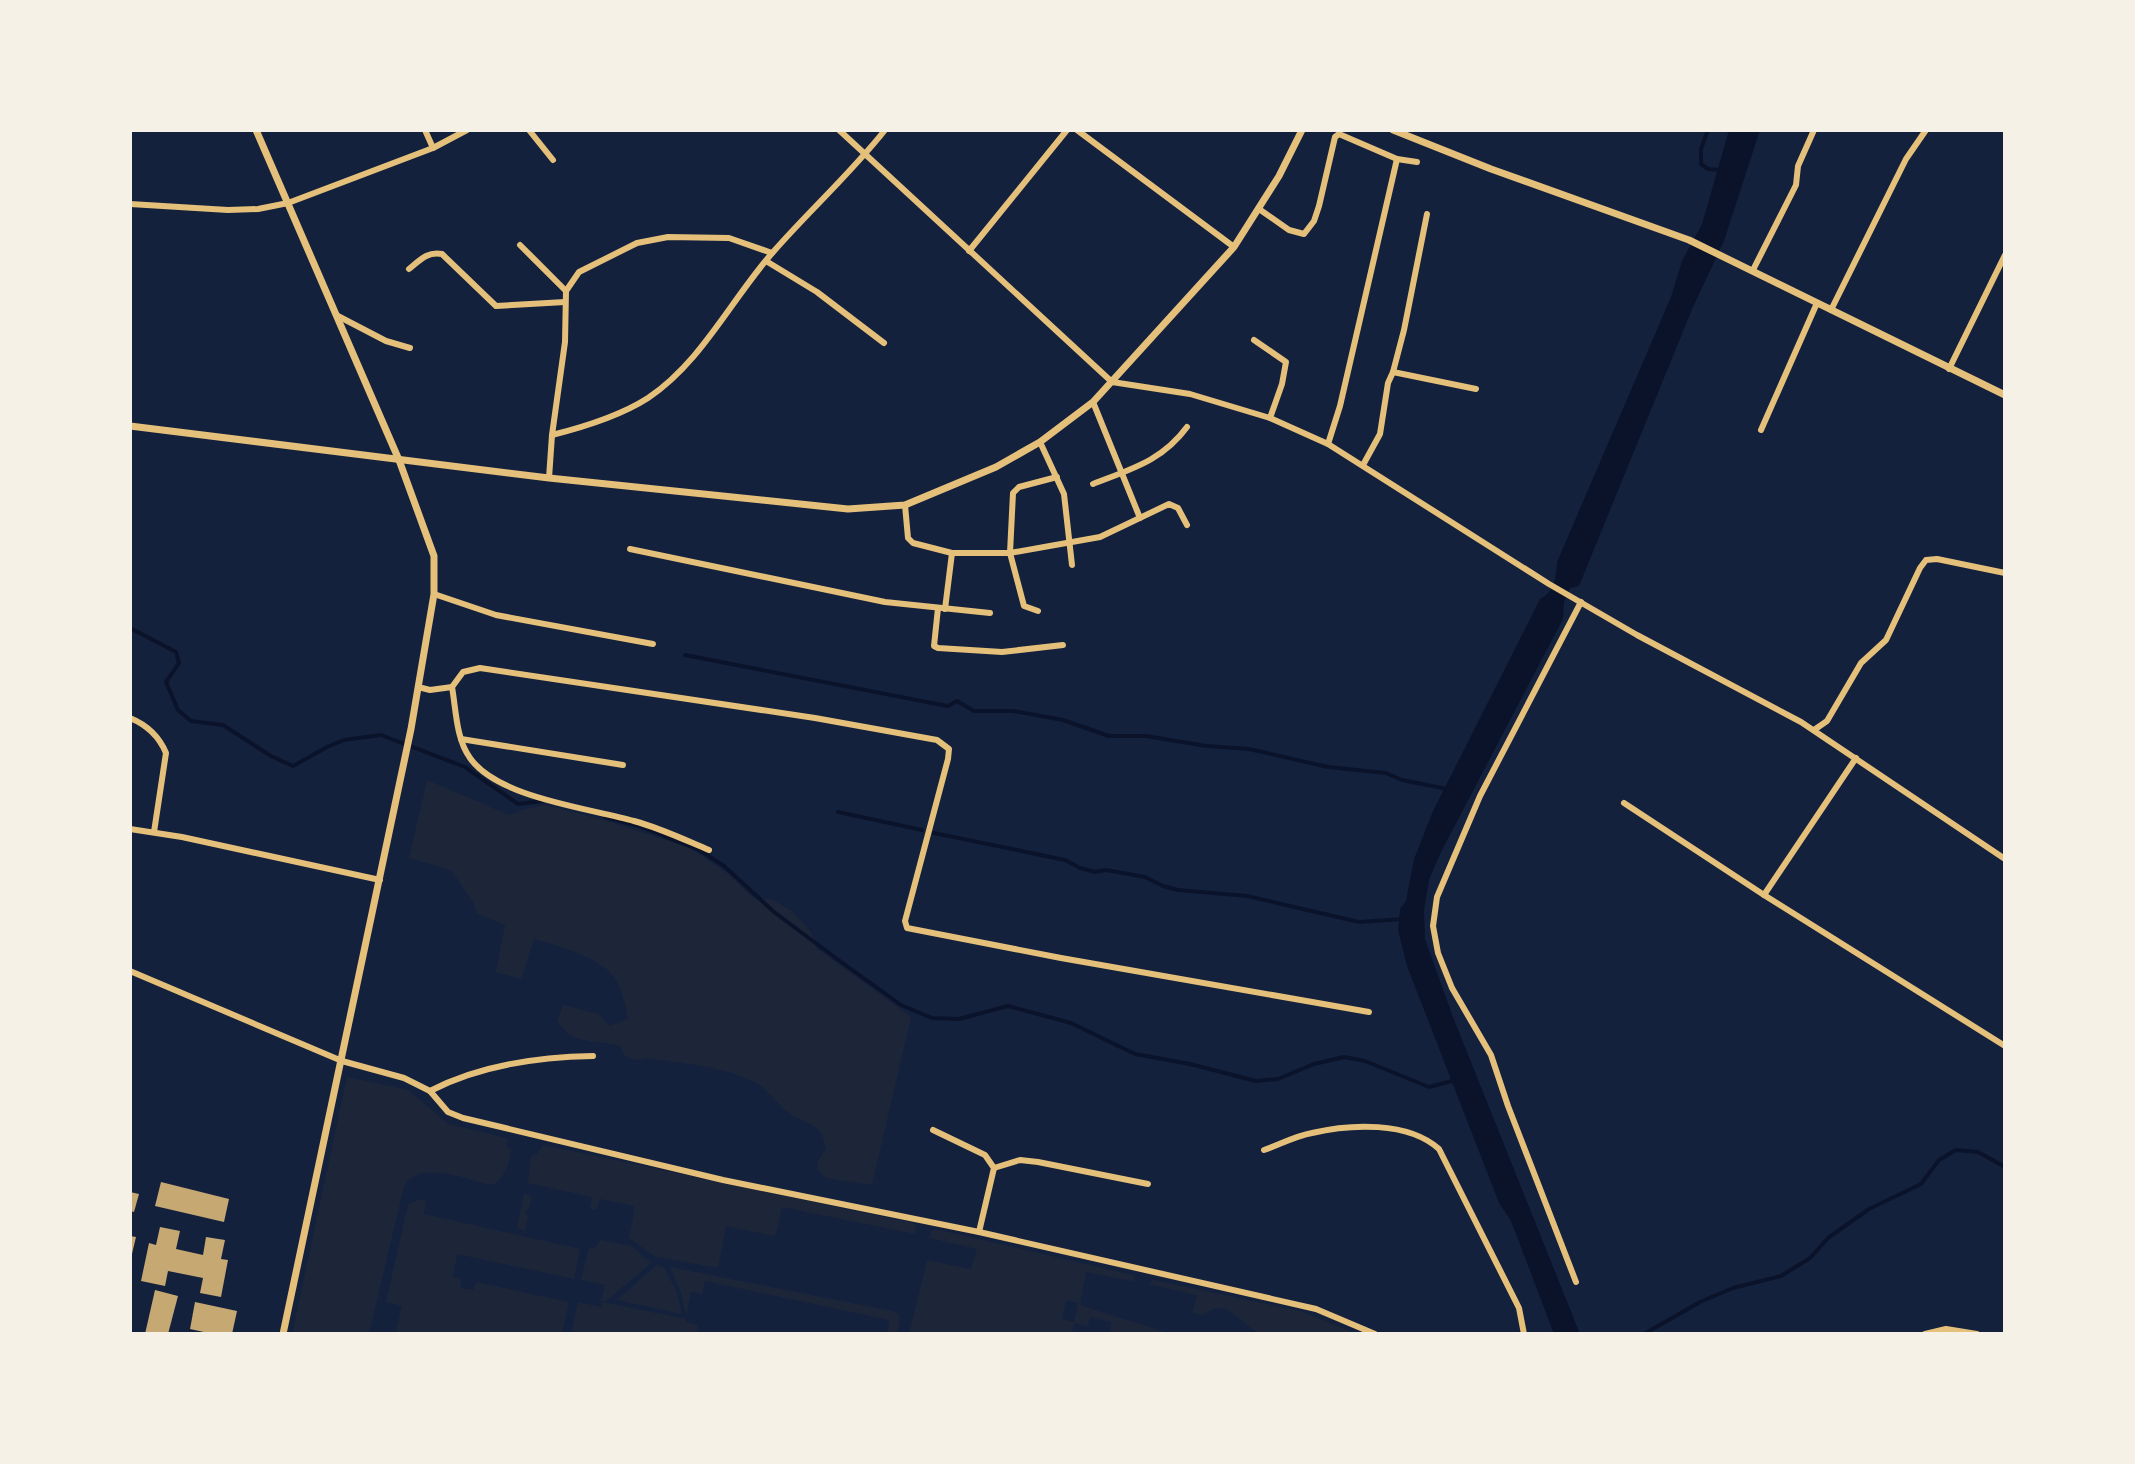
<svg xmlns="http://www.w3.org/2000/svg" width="2135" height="1464" font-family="'Sofia Sans Condensed',sans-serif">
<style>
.green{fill:#1d2539;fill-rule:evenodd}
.water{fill:#0b132b}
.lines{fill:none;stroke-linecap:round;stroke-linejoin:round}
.stream{stroke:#0b132b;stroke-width:4}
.building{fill:#c6a872}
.minor{stroke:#e5c07b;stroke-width:6}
.tertiary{stroke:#e5c07b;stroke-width:7}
</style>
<rect width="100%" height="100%" fill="#14213d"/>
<g class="green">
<path d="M427 780 509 815 525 809 546 805 607 821 690 848 727 873 753 898 773 900 792 911 811 932 816 948 911 1017 872 1185 826 1178 817 1170 818 1161 826 1148C820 1120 807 1126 788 1112 777 1104 769 1090 756 1083 728 1067 680 1063 648 1058L635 1060 624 1055 620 1046C594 1039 573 1046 557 1021L563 1005 598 1014 610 1026 628 1019C626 1006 622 989 614 977 599 957 557 945 534 939L521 979 496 972 505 925 477 914 473 902 451 870 409 858Z"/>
<path d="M347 1077 408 1090 448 1124 507 1138V1147L511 1148C510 1162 505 1179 492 1185 468 1180 419 1159 404 1186L369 1334H292Z"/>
<polygon points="543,1145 913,1223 916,1227 915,1234 782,1207 776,1234 773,1236 726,1226 718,1268 656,1257 629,1238 635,1206 600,1199 597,1210 590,1209 592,1197 528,1183 531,1156 537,1154"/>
<polygon points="524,1194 532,1196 529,1208 524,1212 528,1216 525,1230 517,1228"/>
<polygon points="420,1199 426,1200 424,1214 580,1249 574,1279 457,1254 453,1277 461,1279 460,1288 473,1290 476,1282 569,1302 562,1334 412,1334 396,1331 402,1306 386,1302 408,1205"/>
<path d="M935 1229 1133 1275 1136 1282 1086 1272 1080 1305 1171 1334H1112L1110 1330 1111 1322 1090 1317 1088 1326 1074 1323 1072 1334H909L927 1260 971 1269 977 1249 929 1238 931 1231ZM1066 1300 1078 1303 1074 1322 1062 1319Z"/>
<polygon points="600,1240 631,1246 651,1263 606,1301 601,1301 605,1285 581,1280 589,1248 594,1249"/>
<polygon points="657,1265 664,1267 677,1293 682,1314 617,1300"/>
<polygon points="670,1267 896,1312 900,1317 897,1334 887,1334 889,1320 705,1281 702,1294 691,1292 686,1316 681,1293"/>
<polygon points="1153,1280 1300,1311 1357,1334 1259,1334 1227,1309 1215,1308 1203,1315 1192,1313 1197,1295 1148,1284"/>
<polygon points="578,1302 601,1307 602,1302 686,1319 686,1322 698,1325 696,1334 571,1334"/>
</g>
<path class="water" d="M1729 130H1760L1724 241 1693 307 1579 586 1570 588 1564 602 1563 619 1440 854 1429 880 1424 910 1425 939 1453 1017 1580 1334H1554L1511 1221 1499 1203 1407 966 1398 930 1400 909 1406 901 1414 859 1433 811 1540 599C1555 591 1556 578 1557 562L1671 297 1682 261 1702 224Z"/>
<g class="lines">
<g class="stream">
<polyline points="1708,130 1701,149 1701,164 1708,169 1721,170"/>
<polyline points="130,628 176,652 179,663 166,682 178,710 191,721 223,725 271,756 293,766 327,747 344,740 381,735 465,767 518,804 543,801"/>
<polyline points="685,655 937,704 948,706 957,701 974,711 1013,711 1063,720 1109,736 1146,736 1206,746 1249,749 1328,767 1386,773 1402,780 1447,789"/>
<polyline points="838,812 922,830"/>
<polyline points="605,817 639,826 699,850 724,866 774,912 837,959 901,1005 932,1018 959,1019 1008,1006 1071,1023 1135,1054 1190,1064 1256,1081 1278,1079 1314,1064 1344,1057 1365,1061 1429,1087 1455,1080"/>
<polyline points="934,833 1065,860 1080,868 1095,872 1106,870 1145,877 1163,886 1178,890 1247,896 1359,922 1403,919"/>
<polyline points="1644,1334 1700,1302 1733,1288 1781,1276 1810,1258 1828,1238 1869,1209 1921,1184 1939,1160 1956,1150 1978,1152 2005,1167"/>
</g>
</g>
<g class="building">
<polygon points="161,1182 229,1199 224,1222 155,1206"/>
<polygon points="130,1192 139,1194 134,1212 130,1211"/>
<polygon points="160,1227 180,1231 176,1249 203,1255 206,1237 225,1240 221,1259 228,1260 221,1297 200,1293 203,1278 168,1271 165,1286 141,1281 149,1243 156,1245"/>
<polygon points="130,1236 136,1237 131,1258 130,1258"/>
<polygon points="155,1290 178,1296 168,1334 145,1334"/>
<polygon points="195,1302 237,1311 232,1334 213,1334 190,1329"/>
</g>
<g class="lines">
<g class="minor">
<polyline points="425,130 433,148"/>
<polyline points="529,130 553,160"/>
<polyline points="839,130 1112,382 1190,394 1270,418 1328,444 1549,584 1637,635 1801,722 2005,859"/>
<polyline points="1077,130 1234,247"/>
<polyline points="130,204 228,210 258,209 288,203 433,148 467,130"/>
<polyline points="1259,209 1289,230 1304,234 1314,221 1319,206 1335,137 1339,134 1397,159 1417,162"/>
<polyline points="520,245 566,291"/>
<polyline points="969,251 1067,130"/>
<polyline points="766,261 817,292 884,343"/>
<path d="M409 269C419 261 427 251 442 254L496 306 565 302"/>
<polyline points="1753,270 1796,185 1798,166 1814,130"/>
<polyline points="1831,310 1906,159 1926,130"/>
<polyline points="336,315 386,341 410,348"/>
<polyline points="1254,340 1286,362 1282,384 1270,418"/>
<polyline points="1949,369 2005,255"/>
<polyline points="1393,372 1476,389"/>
<polyline points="1093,402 1140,518"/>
<polyline points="1761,430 1817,303"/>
<polyline points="552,435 565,342 566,291 579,272 637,243 668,237 729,238 772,253"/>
<polyline points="1040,442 1064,494 1072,565"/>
<polyline points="1328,444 1340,406 1397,159"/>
<polyline points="1363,465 1380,434 1388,383 1393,372 1404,330 1427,214"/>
<path d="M549 478 552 435C584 427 620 416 648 398 702 362 732 298 774 251 810 210 851 173 885 130"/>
<path d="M1093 484C1131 469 1162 461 1187 427"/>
<polyline points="905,505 908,538 913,543 952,553 1010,553 1100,537 1169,504 1178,508 1187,525"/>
<polyline points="630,549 885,602 990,613"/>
<polyline points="434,594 496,615 653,644"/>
<polyline points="938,608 934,646 938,648 1002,652 1063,645"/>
<polyline points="945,609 952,553"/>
<polyline points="1038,611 1024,606 1010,553 1013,493 1019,487 1057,477"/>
<polyline points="418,687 430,690 452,687 463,672 480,668 815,718 937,740 949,749 948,759 905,921 907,928 1061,958 1369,1012"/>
<path d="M452 687C456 709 456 739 470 758 498 798 589 808 634 821 660 828 685 840 709 850"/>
<path d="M130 718C147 725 159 736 166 753L154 832"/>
<polyline points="1814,730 1827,721 1861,663 1886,640 1920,568 1926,560 1937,559 2005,573"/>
<polyline points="461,739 623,765"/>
<polyline points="1624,803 1764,895 2005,1046"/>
<polyline points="130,829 182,837 380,880"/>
<polyline points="1764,895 1856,758"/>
<polyline points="130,971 342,1061 404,1078 430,1091 448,1112 463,1118 723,1180 979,1232 1316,1309 1375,1334"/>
<path d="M430 1091C480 1065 537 1057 593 1056"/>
<polyline points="933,1130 985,1155 994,1168 979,1232"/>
<path d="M1264 1150C1279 1145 1295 1136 1312 1133 1350 1124 1408 1121 1439 1149L1519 1308 1524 1334"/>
<polyline points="994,1168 1020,1160 1038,1162 1148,1184"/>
<polyline points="1576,1282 1508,1106 1491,1055 1452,988 1438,953 1433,926 1437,897 1480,796 1581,602"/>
<polyline points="1925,1334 1946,1329 1977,1334"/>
</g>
<g class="tertiary">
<polyline points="256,130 399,460 434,556 434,594 411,729 283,1334"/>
<polyline points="1393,130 1491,169 1689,240 2005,395"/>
<polyline points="130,426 549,478 848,509 905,505 996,467 1040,442 1093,402 1234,247 1279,176 1302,130"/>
</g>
</g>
<rect width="2135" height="1464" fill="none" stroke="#f6f1e7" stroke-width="264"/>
</svg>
